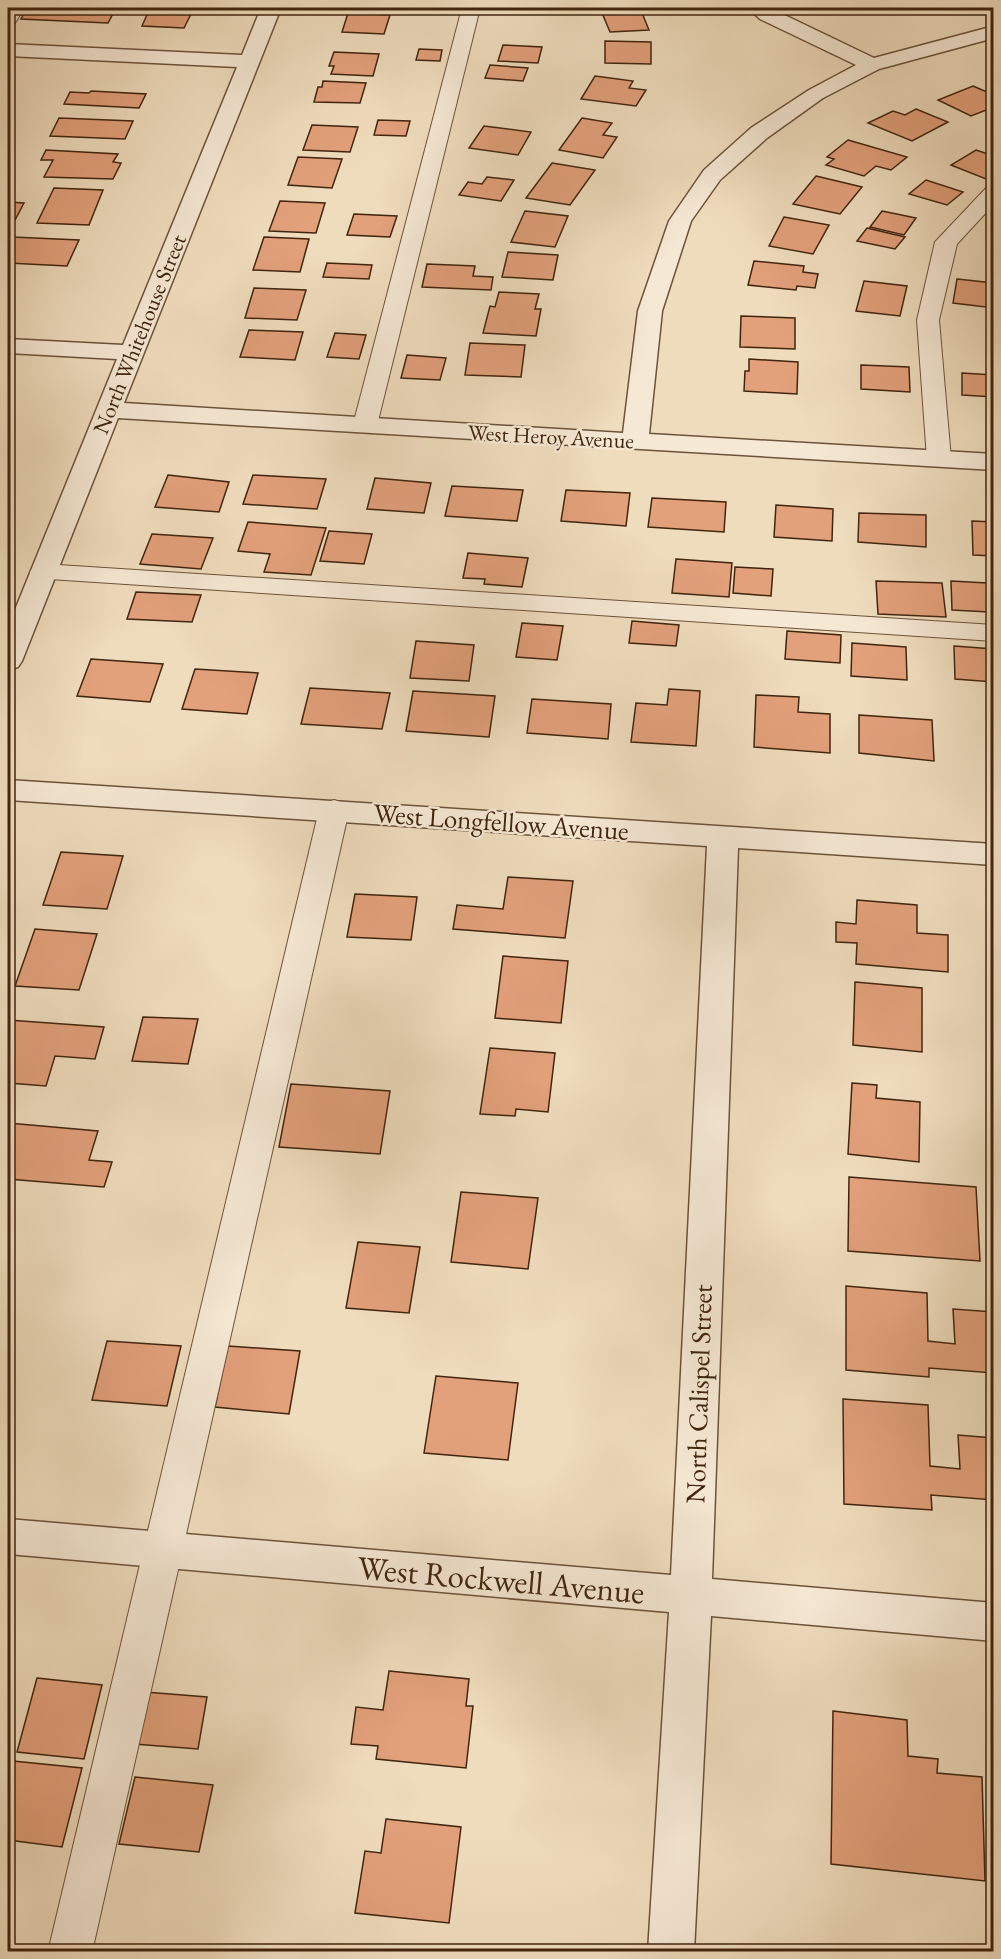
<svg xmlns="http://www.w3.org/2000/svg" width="1001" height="1959" font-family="'EB Garamond',serif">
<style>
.building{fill:#e2a07b;stroke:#42250f;stroke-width:1.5}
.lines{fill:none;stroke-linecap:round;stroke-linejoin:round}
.service-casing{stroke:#6d533a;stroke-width:2}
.minor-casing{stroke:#6d533a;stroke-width:3}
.service{fill:#f5e8d4;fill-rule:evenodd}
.minor{fill:#f5e8d4;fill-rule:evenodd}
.labels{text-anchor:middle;stroke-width:5;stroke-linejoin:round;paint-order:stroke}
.far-street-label{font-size:22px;fill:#42250f;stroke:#f5e8d4}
.street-label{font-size:27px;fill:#42250f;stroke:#f5e8d4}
.near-street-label{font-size:33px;fill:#42250f;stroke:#f5e8d4}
</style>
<rect width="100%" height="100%" fill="#efdcbd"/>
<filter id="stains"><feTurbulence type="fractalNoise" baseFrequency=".00333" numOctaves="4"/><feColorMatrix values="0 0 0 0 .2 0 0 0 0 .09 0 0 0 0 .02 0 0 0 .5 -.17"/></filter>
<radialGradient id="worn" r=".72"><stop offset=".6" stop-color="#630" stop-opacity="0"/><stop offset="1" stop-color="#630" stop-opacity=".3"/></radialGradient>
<g class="building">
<polygon points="27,8 116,8 108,23 21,19"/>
<polygon points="132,8 194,8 184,28 142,26 149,10 132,9"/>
<rect x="539" y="8" width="44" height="6"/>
<polygon points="600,8 640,8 649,30 610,32"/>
<polygon points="348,13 390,15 384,34 342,32"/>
<polygon points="605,41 651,42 651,64 605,63"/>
<polygon points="503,45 542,47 538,63 498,61"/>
<polygon points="419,49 442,50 440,61 416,60"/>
<polygon points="334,52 379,54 373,76 331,74 334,66 329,66"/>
<polygon points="490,65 528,68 523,81 485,78"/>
<polygon points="595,76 633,81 629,88 646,90 636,106 581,99"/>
<polygon points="323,81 366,83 360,103 314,102 318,87 322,87"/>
<polygon points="973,86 994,95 994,107 971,116 938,100"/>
<polygon points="91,91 146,94 139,108 64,104 70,92 89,93"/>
<polygon points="916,109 948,122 912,141 868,123 893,111 905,115"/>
<polygon points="59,118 133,121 125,139 50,136"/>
<polygon points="582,118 612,123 603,135 617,137 603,158 559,150"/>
<polygon points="378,120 410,121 406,136 374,135"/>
<polygon points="312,125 358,127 350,152 303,150"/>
<polygon points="484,126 531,132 518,155 469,148"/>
<polygon points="848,140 907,157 891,170 876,166 864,176 826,165 834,159 827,157"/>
<polygon points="46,150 118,154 113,162 121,163 113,179 44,177 53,160 41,160"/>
<polygon points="976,150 994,156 994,174 986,179 951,165"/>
<polygon points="298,157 342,159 332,188 288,185"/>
<polygon points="552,163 595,170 570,205 526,198"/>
<polygon points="816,176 862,187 840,214 793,204"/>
<polygon points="487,177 514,180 501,201 459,195 468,182 482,184"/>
<polygon points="926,180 963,192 947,205 909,194"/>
<polygon points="54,188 103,190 89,225 37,223"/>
<polygon points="280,201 325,203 316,233 269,231"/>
<polygon points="8,202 24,203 14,222 8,221"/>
<polygon points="525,211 568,216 555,247 511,242"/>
<polygon points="882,211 916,218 904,235 870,227"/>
<polygon points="354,214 397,216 390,237 347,235"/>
<polygon points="784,217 829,225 813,254 769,246"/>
<polygon points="867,228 905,237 895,249 857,241"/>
<polygon points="12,237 79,240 67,266 8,263 8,246"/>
<polygon points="264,237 309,239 300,272 253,270"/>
<polygon points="508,252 558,255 553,280 502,277"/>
<polygon points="754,261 804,266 803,272 818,274 815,288 797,286 796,290 748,285"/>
<polygon points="327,263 372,265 369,279 323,277"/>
<polygon points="427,264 475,266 473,276 493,277 491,290 422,287"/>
<polygon points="957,279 994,283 994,308 953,303"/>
<polygon points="864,281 907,286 900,316 856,311"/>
<polygon points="254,288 306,290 297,320 245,318"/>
<polygon points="499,292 539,294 535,309 541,309 536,336 483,333 490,306 495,307"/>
<polygon points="741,316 795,318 795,349 740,347"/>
<polygon points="249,330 303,332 295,360 240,357"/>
<polygon points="335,333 366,335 359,359 327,357"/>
<polygon points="470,343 525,345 521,377 465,375"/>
<polygon points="407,355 446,358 440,380 401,378"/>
<polygon points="749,359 798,362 797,394 744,391 745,371 749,371"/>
<polygon points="861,365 909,367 910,392 861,389"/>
<polygon points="962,373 993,375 994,397 962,395"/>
<polygon points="168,475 229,482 219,512 155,507"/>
<polygon points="253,475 326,479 317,509 243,504"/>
<polygon points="375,478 431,483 424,513 367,509"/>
<polygon points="452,486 523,490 517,521 445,516"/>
<polygon points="566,490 630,493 626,526 561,521"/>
<polygon points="652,498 726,502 724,532 648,527"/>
<polygon points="776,505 833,509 832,541 774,537"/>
<polygon points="859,513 926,515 926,547 858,542"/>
<polygon points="972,521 994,522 994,556 973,555"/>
<polygon points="248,522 326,528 311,575 264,572 270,554 238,551"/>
<polygon points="329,531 372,534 364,564 320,561"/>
<polygon points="152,534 213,538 201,569 140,564"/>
<polygon points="468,553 528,558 522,587 484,584 485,579 463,578"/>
<polygon points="676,559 732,563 729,597 672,593"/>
<polygon points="735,567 773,569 771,596 733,593"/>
<polygon points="876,581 942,583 946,617 878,614"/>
<polygon points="951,581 987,583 989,612 952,610"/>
<polygon points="136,592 201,595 192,622 127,619"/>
<polygon points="632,621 679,625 676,646 629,643"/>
<polygon points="522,623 563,626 557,660 516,657"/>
<polygon points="787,631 841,635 840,663 785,659"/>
<polygon points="416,641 474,645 469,681 410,678"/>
<polygon points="852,643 906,647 907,680 851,676"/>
<polygon points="954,646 994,649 994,682 955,679"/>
<polygon points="91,659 163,664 150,702 77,696"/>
<polygon points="195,669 258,673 247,714 182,709"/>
<polygon points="310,688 390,693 382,729 301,724"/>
<polygon points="669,689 700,691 696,746 631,742 636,703 667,705"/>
<polygon points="413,691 495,696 489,737 406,731"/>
<polygon points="756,695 799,697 798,712 830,714 830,753 754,747"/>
<polygon points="532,699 611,704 608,739 527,733"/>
<polygon points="859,715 932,720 934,761 859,753"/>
<polygon points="61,852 123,856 107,909 43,905"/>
<polygon points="508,877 573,881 565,938 453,929 457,905 503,909"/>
<polygon points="355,894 417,897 411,940 347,937"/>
<polygon points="857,900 917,905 917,933 948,935 948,972 856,964 857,943 836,942 836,922 856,924"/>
<polygon points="35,929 97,934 79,990 15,986"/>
<polygon points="503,956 568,961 561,1023 495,1018"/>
<polygon points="855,982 922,988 922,1052 853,1045"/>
<polygon points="143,1017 198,1019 188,1064 132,1061"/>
<polygon points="8,1020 104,1027 95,1059 55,1056 46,1086 8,1083"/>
<polygon points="490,1048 555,1053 548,1112 516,1109 515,1116 480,1114"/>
<polygon points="852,1083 877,1085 876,1098 920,1102 919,1162 848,1154"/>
<polygon points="291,1084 390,1091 380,1154 279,1147"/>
<polygon points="8,1123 98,1131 89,1160 112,1162 104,1187 8,1179"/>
<polygon points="849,1177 976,1187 980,1261 848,1251"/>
<polygon points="461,1192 538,1198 528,1269 451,1262"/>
<polygon points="358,1242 420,1247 409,1313 346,1308"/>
<polygon points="846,1286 927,1293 928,1341 955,1344 953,1309 994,1312 994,1373 929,1368 929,1377 846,1370"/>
<polygon points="107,1341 181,1346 167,1406 92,1400"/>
<polygon points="228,1346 300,1351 289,1414 215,1407"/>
<polygon points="436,1376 518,1383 508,1460 424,1453"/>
<polygon points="843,1399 928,1405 930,1466 960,1469 958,1435 994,1438 994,1500 931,1495 932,1510 844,1504"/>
<polygon points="389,1671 469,1679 466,1706 473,1706 466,1768 376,1759 378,1746 351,1744 356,1707 383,1710"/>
<polygon points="37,1678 102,1685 84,1759 17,1752"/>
<polygon points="145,1692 207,1697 198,1749 134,1744"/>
<polygon points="833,1711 907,1720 908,1756 938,1759 937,1773 982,1777 985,1881 831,1864"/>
<polygon points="13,1761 82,1768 62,1847 8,1840 8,1782"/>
<polygon points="135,1777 213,1785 199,1852 119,1844"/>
<polygon points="386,1819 461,1827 449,1923 355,1913 365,1851 381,1853"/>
</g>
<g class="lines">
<g class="service-casing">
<g id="service">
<polygon points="8,8 24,8 15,23 8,25"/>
<polygon points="462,8 480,8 377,425 374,430 365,432 356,430 353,425"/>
<polygon points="994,185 994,204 957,244 939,320 951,459 948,464 939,466 930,464 927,459 917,320 935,242 987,187"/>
<polygon points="43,564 994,625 994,641 34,578 30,572 34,566"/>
<polygon points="334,800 344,803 349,810 92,1952 48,1952 319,810 324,803"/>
</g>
</g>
<g class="minor-casing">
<g id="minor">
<polygon points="261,8 281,8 124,403 623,433 638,311 669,221 704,170 751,128 809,90 856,65 760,19 748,8 770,8 874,58 994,26 994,38 879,69 823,98 767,138 720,180 691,221 662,311 649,434 994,454 994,470 118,418 22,661 18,667 8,670 8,627 117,359 8,353 8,339 123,345 237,67 8,56 8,44 242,55"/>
<polygon points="8,780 994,844 994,865 738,848 712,1579 994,1603 994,1641 711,1616 694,1952 648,1952 669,1612 8,1554 8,1519 671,1575 707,846 8,800"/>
</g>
</g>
<use href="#service" class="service"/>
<use href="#minor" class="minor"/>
</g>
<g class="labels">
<g class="far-street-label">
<text transform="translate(139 334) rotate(-68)" y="8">North Whitehouse Street</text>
<text transform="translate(551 436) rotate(3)" y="8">West Heroy Avenue</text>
</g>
<g class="street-label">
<text transform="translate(501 822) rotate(4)" y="9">West Longfellow Avenue</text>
<text transform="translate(699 1394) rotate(-88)" y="9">North Calispel Street</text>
</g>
<g class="near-street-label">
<text transform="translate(501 1579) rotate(5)" y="12">West Rockwell Avenue</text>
</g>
</g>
<rect width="1001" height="1959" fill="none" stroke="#efdcbd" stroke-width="30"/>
<rect x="9" y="9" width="983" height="1941" fill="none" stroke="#42250f" stroke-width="3"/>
<rect x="15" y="15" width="971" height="1929" fill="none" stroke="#42250f" stroke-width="1.5"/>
<rect width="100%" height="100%" filter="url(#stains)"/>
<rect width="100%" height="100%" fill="url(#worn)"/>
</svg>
